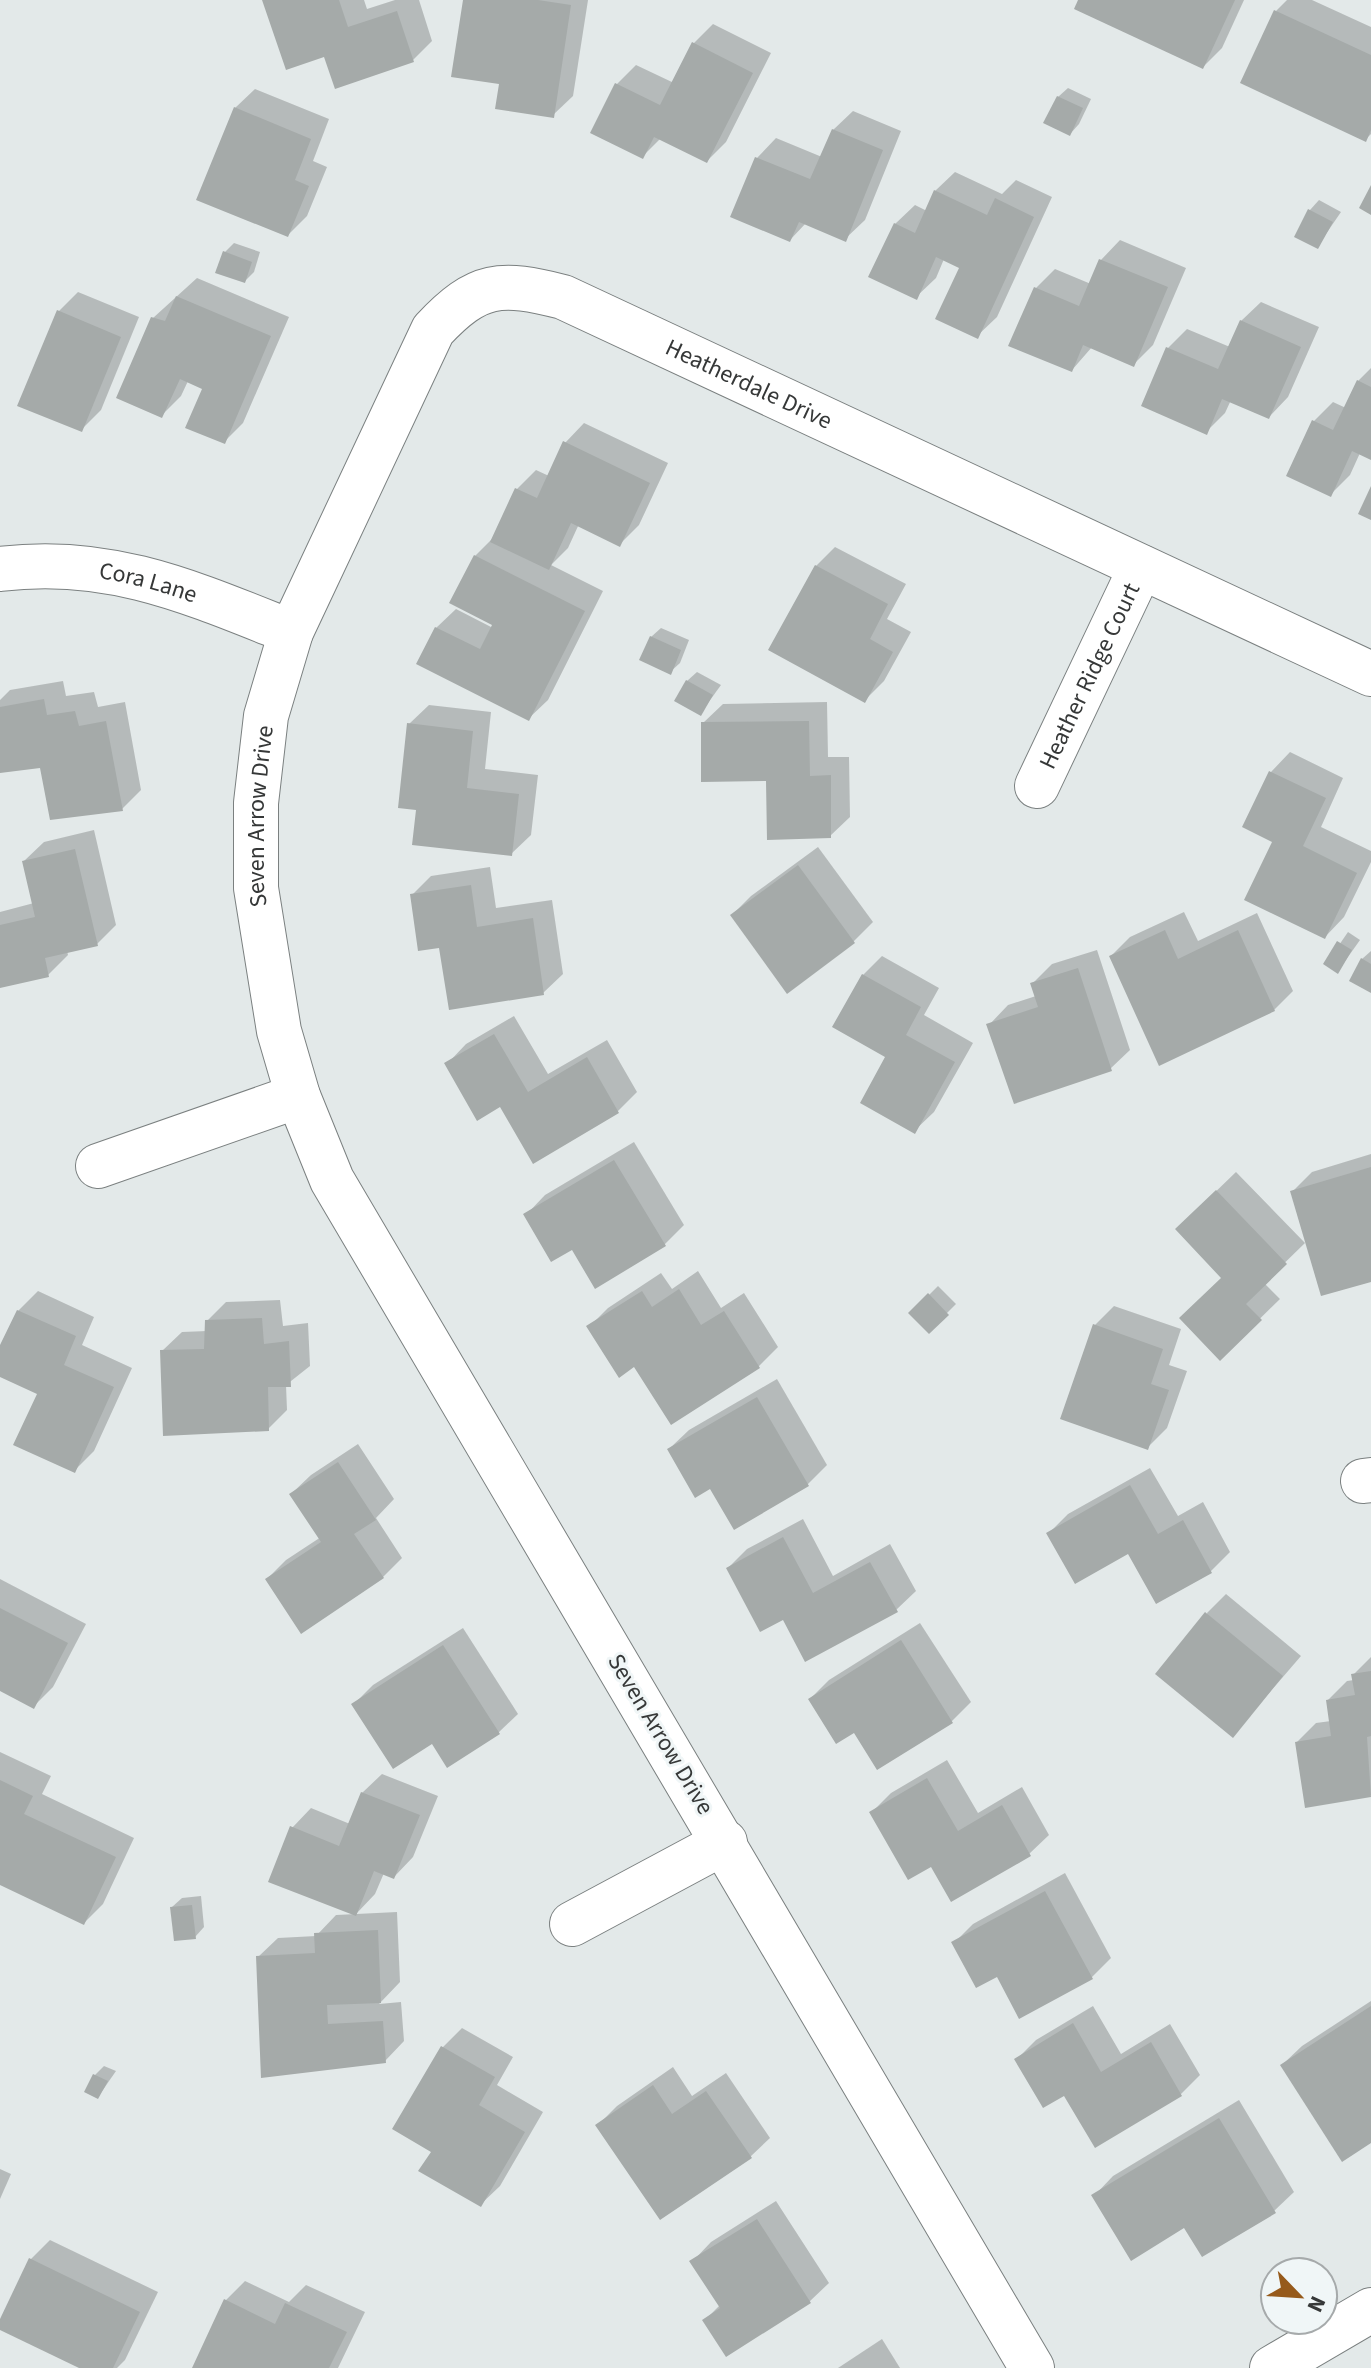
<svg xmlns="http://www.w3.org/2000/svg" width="1371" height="2368" font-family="'Source Sans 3',sans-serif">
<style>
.shadow{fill:#0003}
.building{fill:#a5aaa9}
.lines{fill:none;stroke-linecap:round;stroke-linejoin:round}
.minor-casing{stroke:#7b8080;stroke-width:46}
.minor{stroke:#fff;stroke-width:44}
.labels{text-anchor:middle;stroke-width:6;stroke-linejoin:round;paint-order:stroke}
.street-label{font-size:24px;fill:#363838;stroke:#f0f6f7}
</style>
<rect width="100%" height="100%" fill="#e3e9e9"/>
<g class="shadow">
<polygon points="264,0 364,0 367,9 395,0 419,0 432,41 413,60 325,54"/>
<polygon points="465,0 588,0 573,96 553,115 501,82"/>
<polygon points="1080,0 1244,0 1222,48 1203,67"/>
<polygon points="1287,0 1312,0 1371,27 1371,134 1365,140 1276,11"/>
<polygon points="713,24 771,53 726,142 707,161 661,138 642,157 593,132 617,84 636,65 674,83 694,43"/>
<polygon points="1068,88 1091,99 1079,124 1070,134 1058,97"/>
<polygon points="255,89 329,119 313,161 327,167 307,216 288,235 235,108"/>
<polygon points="853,111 901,131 865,220 845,239 806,223 790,240 757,158 776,138 822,157 833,130"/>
<polygon points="955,172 1002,194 1016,180 1052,197 997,317 977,336 962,267 944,259 936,278 916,297 895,224 915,205 927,211 935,191"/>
<polygon points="1319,200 1341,212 1317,247 1297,236 1310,210"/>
<polygon points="1120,240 1186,268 1153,345 1134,364 1092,347 1072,370 1036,288 1055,269 1091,284 1101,260"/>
<polygon points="234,243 260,252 254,272 245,281 225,252"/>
<polygon points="197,278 289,317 243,423 224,442 205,388 188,381 181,396 162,415 153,318"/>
<polygon points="78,292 139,317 101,410 82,429 58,312"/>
<polygon points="1261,302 1319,327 1288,397 1269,417 1231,400 1225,413 1206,432 1168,348 1187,329 1230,347 1241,321"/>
<polygon points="1371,368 1371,458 1360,453 1350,475 1331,494 1289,475 1314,421 1333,402 1346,408 1358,381"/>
<polygon points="584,423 668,463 639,525 620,544 579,524 568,548 551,565 603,591 548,700 528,719 436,628 456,609 493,628 475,556 494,537 517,489 536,470 549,476 565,443"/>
<polygon points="835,547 906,584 887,619 911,632 884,681 865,700 816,566"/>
<polygon points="661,628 689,640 680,663 670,672 651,637"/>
<polygon points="697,672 721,685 700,714 687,681"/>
<polygon points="63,681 66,696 94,692 98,707 125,702 141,790 122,809 41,765 0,771 0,700 10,690"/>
<polygon points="827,702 828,757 849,757 850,817 830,836 703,723 723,704"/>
<polygon points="429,705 491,712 485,769 538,775 531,835 511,854 418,809 409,724"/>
<polygon points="1290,752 1343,778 1321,827 1371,851 1371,862 1344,917 1325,937 1275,841 1244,826 1271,772"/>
<polygon points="94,830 116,925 97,944 67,951 68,955 48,975 0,986 0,912 34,903 24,861 44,842"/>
<polygon points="818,847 873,922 854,941 788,991 732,915 751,896"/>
<polygon points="490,867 496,908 552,900 563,974 543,993 441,946 412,895 431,876"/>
<polygon points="1184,912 1198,941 1257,913 1293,991 1274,1010 1111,956 1130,937"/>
<polygon points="1348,932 1360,940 1338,971 1326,964"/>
<polygon points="1097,950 1130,1050 1110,1069 989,1025 1008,1005 1036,996 1032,984 1052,964"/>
<polygon points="1371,951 1371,990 1362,959"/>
<polygon points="882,956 939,988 924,1015 973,1043 934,1112 914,1131 863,975"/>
<polygon points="514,1016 548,1074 607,1040 637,1092 618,1111 501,1104 447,1064 466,1044"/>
<polygon points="634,1142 684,1225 664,1245 573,1247 526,1215 545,1195"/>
<polygon points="1371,1154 1371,1280 1293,1191 1312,1172"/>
<polygon points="1236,1172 1305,1243 1264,1283 1280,1299 1220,1358 1223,1278 1177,1229"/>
<polygon points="698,1271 721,1308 744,1293 778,1347 759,1366 671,1422 634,1364 589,1327 608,1308 661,1273 672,1289"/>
<polygon points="938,1286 956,1304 929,1331 911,1313"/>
<polygon points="38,1291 94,1317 82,1345 132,1368 94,1451 75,1470 40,1393 0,1375 0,1350 18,1311"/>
<polygon points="280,1300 283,1326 308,1323 310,1366 286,1385 287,1410 268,1429 162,1351 182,1332 207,1331 207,1321 226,1302"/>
<polygon points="1114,1306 1181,1329 1169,1365 1187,1371 1167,1428 1147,1448 1095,1325"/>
<polygon points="777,1379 827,1465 808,1484 711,1486 669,1449 689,1430"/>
<polygon points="358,1444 394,1499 376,1518 402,1558 383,1577 267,1579 286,1560 321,1537 291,1494 311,1475"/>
<polygon points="1150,1468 1178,1516 1203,1502 1230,1552 1211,1571 1157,1602 1129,1552 1049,1533 1068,1514"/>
<polygon points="803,1519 833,1576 890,1544 916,1591 896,1610 783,1617 728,1568 747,1549"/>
<polygon points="0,1579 86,1624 53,1687 34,1706 0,1689"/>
<polygon points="1226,1594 1301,1656 1232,1736 1207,1613"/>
<polygon points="920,1623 971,1702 952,1721 855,1730 810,1699 829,1680"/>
<polygon points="463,1628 518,1714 498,1733 433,1741 354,1704 373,1685"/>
<polygon points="1371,1657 1371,1795 1307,1806 1297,1742 1316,1723 1331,1721 1328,1700 1347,1681 1354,1680 1353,1675"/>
<polygon points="0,1752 51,1776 42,1794 134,1838 103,1904 84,1923 0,1883"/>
<polygon points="947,1760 978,1813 1022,1787 1049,1835 1029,1854 932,1864 872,1812 891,1793"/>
<polygon points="382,1774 438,1796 413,1857 394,1877 384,1873 375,1894 356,1914 292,1828 311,1808 350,1824 362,1793"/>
<polygon points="1065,1873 1111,1958 1092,1977 998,1974 954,1943 973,1924"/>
<polygon points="201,1896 204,1927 195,1937 172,1907 182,1898"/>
<polygon points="397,1912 400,1982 379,2004 401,2002 404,2041 385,2061 263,2076 258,1957 278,1938 316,1936 336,1915"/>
<polygon points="1371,2001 1371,2140 1282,2065 1302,2046"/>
<polygon points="1093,2006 1121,2054 1170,2024 1200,2075 1181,2094 1017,2059 1036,2040"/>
<polygon points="462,2028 513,2057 497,2085 543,2112 500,2186 480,2205 433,2151 443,2047"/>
<polygon points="104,2066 116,2071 98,2097 95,2075"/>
<polygon points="673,2067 692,2096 726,2073 770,2138 750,2157 598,2125 617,2106"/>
<polygon points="1239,2100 1294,2192 1274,2211 1185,2225 1094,2196 1113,2176"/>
<polygon points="0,2169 11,2174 0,2199"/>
<polygon points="776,2201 829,2283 809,2302 705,2320 720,2305 692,2262 711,2242"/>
<polygon points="50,2240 158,2292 125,2360 117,2368 83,2368 0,2328 31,2259"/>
<polygon points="245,2281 289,2302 306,2285 365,2312 338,2368 194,2368 226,2300"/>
<polygon points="882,2339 900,2368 838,2368"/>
</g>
<g class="building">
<polygon points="262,0 339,0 348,27 397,11 414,62 335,89 324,57 286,70"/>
<polygon points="463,0 538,0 571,5 554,118 495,109 499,84 451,77"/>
<polygon points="1078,0 1235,0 1203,69 1074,9"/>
<polygon points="1274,10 1371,55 1371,130 1366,142 1240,83"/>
<polygon points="692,42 753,73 707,163 654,137 643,159 590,133 615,83 660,105"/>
<polygon points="1057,96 1083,108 1070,136 1043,123"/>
<polygon points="234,107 311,139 295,180 309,186 288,237 196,200"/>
<polygon points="832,129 883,150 846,242 799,222 790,242 730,217 755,157 810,179"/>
<polygon points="1371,185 1371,215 1359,208"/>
<polygon points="934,190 987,215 995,198 1034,217 978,339 935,319 959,268 936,257 917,300 868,277 894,223 915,233"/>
<polygon points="1308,209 1333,222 1318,249 1294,237"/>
<polygon points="223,251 252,262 245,283 215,273"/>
<polygon points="1099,259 1168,287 1134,367 1083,345 1072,372 1008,346 1034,287 1079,306"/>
<polygon points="176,296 271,336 225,444 185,428 202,389 180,379 162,418 116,398 151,317 165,321"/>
<polygon points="57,310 121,337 82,432 17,406"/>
<polygon points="1240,320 1301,347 1269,419 1222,399 1207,435 1141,406 1166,347 1218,369"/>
<polygon points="1357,380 1371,387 1371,460 1352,451 1331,497 1286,476 1312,420 1333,430"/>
<polygon points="563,441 650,483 620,547 571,523 549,570 490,542 515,488 537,498"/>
<polygon points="1371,486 1371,520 1358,514"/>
<polygon points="474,555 585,611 529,721 416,664 435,627 480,649 492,625 449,603"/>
<polygon points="815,565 888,604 870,639 893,652 865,703 768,650"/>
<polygon points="650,636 681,650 671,675 639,660"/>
<polygon points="686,680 713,695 701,716 674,701"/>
<polygon points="44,699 47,715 75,711 79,726 106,721 123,811 50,820 40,768 0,773 0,707"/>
<polygon points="809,721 810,776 831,775 831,838 767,840 766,781 701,782 701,722"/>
<polygon points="407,723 473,731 467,788 519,794 512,856 412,845 416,810 398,808"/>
<polygon points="1269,771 1326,798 1303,846 1357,873 1325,939 1244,900 1272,842 1242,827"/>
<polygon points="75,849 98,946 45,958 49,977 0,988 0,925 35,917 22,861"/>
<polygon points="798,865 855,943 787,994 730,915"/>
<polygon points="471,885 477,927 533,918 544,995 449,1010 439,948 418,951 410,894"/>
<polygon points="1165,930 1178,959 1238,930 1275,1011 1159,1066 1109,956"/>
<polygon points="1337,941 1352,950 1338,974 1323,964"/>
<polygon points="1361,958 1371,964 1371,993 1349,981"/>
<polygon points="1078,968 1112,1071 1014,1104 986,1024 1038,1007 1030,983"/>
<polygon points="862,974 921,1007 906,1035 955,1062 915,1134 860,1103 885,1057 832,1027"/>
<polygon points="494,1034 528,1092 587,1057 619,1113 533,1164 500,1107 477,1121 444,1063"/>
<polygon points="614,1160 666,1246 595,1289 572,1250 551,1262 523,1214"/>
<polygon points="1371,1167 1371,1282 1321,1296 1290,1191"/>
<polygon points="1216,1190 1287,1264 1246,1304 1262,1320 1220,1361 1179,1318 1221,1278 1175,1229"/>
<polygon points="679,1289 701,1325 724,1311 760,1368 671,1425 634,1367 619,1378 586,1326 642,1291 652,1307"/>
<polygon points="928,1293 949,1315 929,1334 908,1313"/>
<polygon points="17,1310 76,1336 64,1365 114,1387 75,1473 13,1445 37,1394 0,1377 0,1345"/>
<polygon points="262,1318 264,1344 289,1341 291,1387 268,1387 269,1431 163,1436 160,1350 204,1349 205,1320"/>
<polygon points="1093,1324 1163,1349 1151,1384 1169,1390 1148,1450 1060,1419"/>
<polygon points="757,1397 809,1486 734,1530 710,1489 695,1498 667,1449"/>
<polygon points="338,1462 376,1520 354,1534 384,1578 301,1634 265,1579 321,1542 289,1494"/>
<polygon points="1130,1485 1158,1534 1183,1520 1212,1573 1156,1604 1128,1554 1075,1584 1046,1533"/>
<polygon points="783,1537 813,1593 870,1562 898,1612 805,1662 783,1620 760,1632 726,1568"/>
<polygon points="0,1608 68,1643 34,1709 0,1691"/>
<polygon points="1205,1612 1283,1676 1233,1738 1155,1674"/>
<polygon points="901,1640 953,1723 877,1770 854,1733 836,1744 808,1699"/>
<polygon points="443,1645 500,1734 447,1768 432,1744 393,1769 351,1704"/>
<polygon points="1371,1671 1371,1736 1367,1737 1371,1797 1305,1808 1295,1742 1331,1736 1326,1700 1355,1695 1351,1674"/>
<polygon points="927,1778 958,1831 1002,1805 1031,1856 951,1902 931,1867 908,1880 869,1812"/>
<polygon points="0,1780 33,1796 24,1814 116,1857 84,1925 0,1885"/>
<polygon points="361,1792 420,1815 394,1879 374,1871 356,1916 268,1882 290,1826 339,1846"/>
<polygon points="1045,1891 1093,1979 1019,2019 997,1977 976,1988 951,1942"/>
<polygon points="192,1905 196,1939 174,1941 170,1907"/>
<polygon points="378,1930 381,2003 327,2005 328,2024 383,2021 386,2063 261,2078 256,1956 315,1953 314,1933"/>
<polygon points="1371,2006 1371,2143 1342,2162 1280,2065"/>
<polygon points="1073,2023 1101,2072 1151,2042 1182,2096 1095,2148 1064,2096 1043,2108 1014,2059"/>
<polygon points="441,2046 495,2077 479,2105 525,2132 481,2207 418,2171 431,2152 392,2129"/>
<polygon points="93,2074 108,2081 98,2099 84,2092"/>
<polygon points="653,2085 672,2114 706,2091 752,2158 660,2220 595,2125"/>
<polygon points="1219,2118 1276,2213 1202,2257 1184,2228 1131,2261 1091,2195"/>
<polygon points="757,2219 811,2303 726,2357 702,2320 720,2308 689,2261"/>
<polygon points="29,2258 140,2312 113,2368 79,2368 0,2330 0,2319"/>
<polygon points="224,2299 275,2324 285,2303 347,2332 329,2368 192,2368"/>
</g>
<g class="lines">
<g class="minor-casing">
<g id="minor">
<path id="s1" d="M0 569C109 555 193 593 291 632"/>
<path id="s2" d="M1037 786 1141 567"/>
<polyline points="98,1166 298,1096"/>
<polyline points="1363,1481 1371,1480"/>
<polyline points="572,1924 725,1842"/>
<path id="s3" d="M1032 2368 332 1180 298 1096 279 1031 256 888V803L266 716 291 632 433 330C478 282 500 281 563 297L1371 674"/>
<polyline points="1272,2368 1371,2310"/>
</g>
</g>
<use href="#minor" class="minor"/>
</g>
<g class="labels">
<g class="street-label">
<text dy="8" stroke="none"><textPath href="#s3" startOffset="2626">Heatherdale Drive</textPath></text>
<text dy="8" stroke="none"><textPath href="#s1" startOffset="150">Cora Lane</textPath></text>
<text dy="8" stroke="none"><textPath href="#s2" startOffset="122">Heather Ridge Court</textPath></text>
<text dy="8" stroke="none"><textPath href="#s3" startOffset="1754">Seven Arrow Drive</textPath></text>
<text transform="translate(661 1734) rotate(59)" y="8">Seven Arrow Drive</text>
</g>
</g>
<g transform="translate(1299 2296) rotate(115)"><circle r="38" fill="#f0f6f7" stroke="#a6aaab" stroke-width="2"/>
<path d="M0-6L14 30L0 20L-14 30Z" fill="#965a1b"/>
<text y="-12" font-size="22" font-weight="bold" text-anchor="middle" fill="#363838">N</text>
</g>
</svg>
